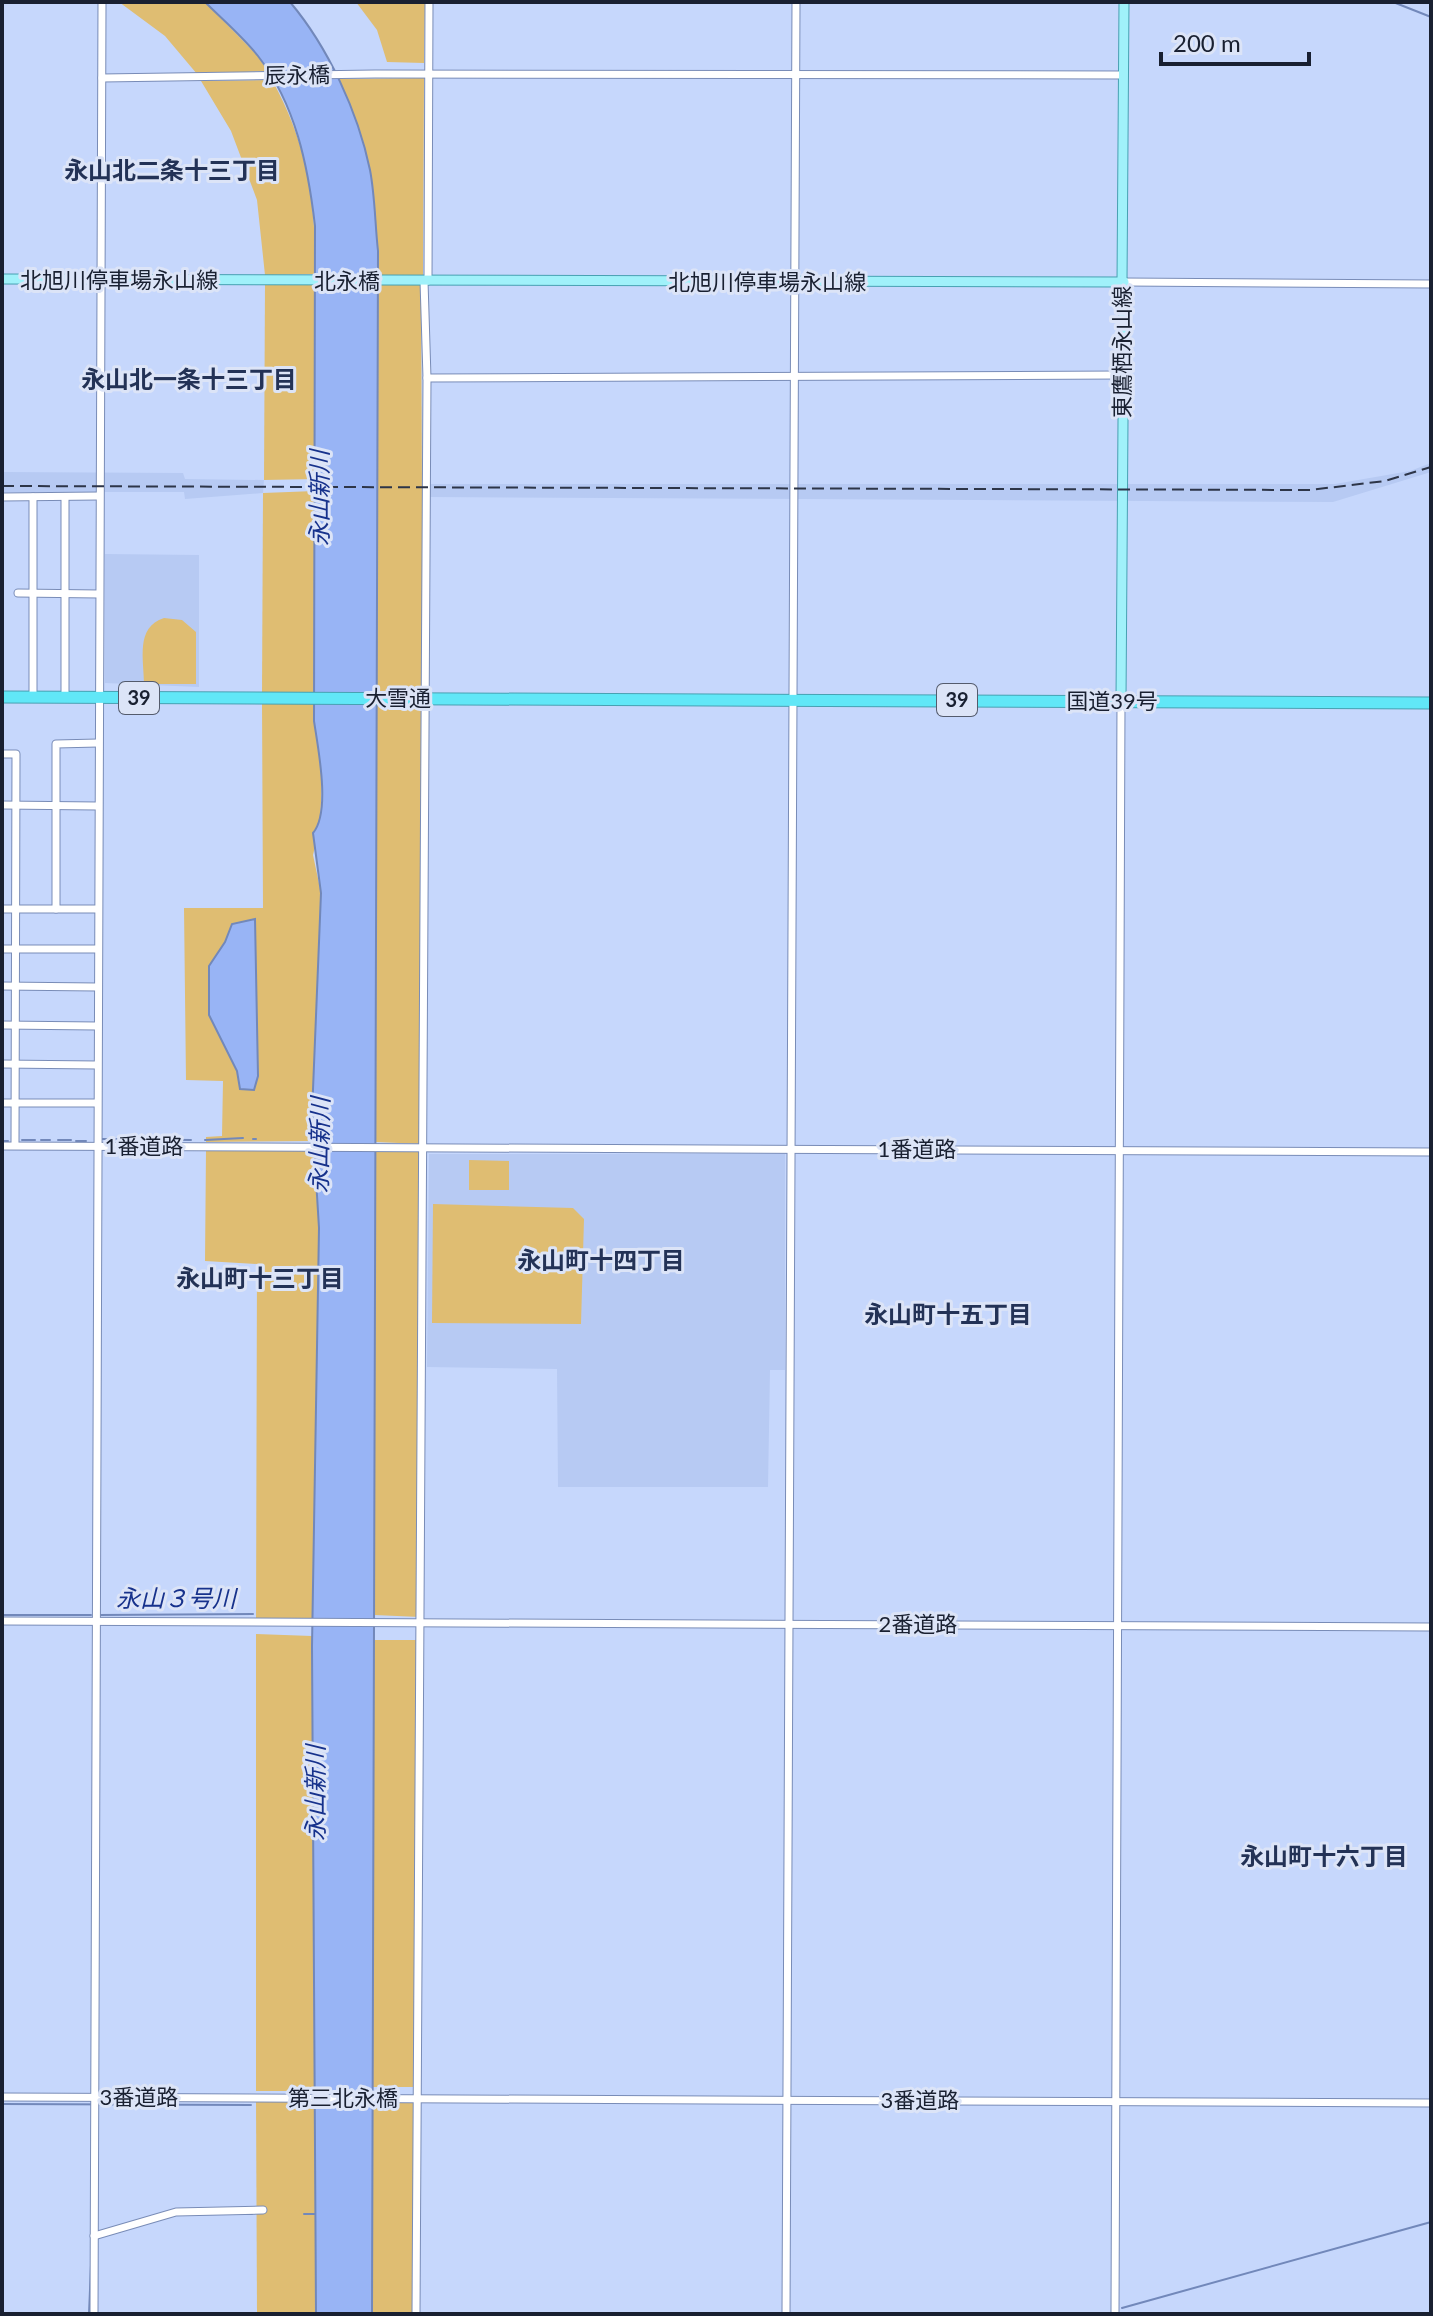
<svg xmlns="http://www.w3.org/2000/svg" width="1433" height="2316" font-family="Lato,'Noto Sans JP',sans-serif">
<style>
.built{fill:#b7caf3}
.green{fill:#dfbd72}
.water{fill:#98b4f5;stroke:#7288ba;stroke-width:2}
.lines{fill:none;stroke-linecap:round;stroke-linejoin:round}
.stream{stroke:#7288ba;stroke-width:2}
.minor-casing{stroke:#798cb7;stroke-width:9}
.major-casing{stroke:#48a1b2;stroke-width:11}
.highway-casing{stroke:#48a1b2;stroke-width:13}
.minor{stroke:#fff;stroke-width:7}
.major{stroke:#a0f1fa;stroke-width:9}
.highway{stroke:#61e7f7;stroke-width:11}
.rail{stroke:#2d3548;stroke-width:2;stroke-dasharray:12 6;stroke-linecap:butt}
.labels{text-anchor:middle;stroke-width:6;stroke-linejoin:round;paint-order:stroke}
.shield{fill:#dce4f7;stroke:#545b6c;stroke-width:2}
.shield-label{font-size:20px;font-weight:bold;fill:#192031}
.street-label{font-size:22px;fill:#192031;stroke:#dce4f7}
.neighbourhood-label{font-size:24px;font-weight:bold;fill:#233256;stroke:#dce4f7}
.water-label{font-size:24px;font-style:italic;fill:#17328c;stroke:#dce4f7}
</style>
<rect width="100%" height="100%" fill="#c6d7fc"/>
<g class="built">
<polygon points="1431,463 1431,472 1333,502 429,497 429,484 1335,484 1410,471"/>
<polygon points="2,472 183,473 185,479 264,480 263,493 185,499 184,492 2,492"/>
<polygon points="105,554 199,555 199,687 105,683"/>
<polygon points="429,1154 785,1154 785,1370 770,1370 768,1487 558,1487 557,1369 427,1367"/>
</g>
<g class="green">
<polygon points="119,2 205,2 259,57 267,71 197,74 165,36"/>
<polygon points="356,2 425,2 424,63 387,62 377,30"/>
<polygon points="424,78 423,277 378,276 370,170 336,79"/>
<path d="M272 80C308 145 315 201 316 274L265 275 257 200 231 131 201 81Z"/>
<polygon points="265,284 316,285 316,479 264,480"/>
<polygon points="421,284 423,695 376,693 378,285"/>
<polygon points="315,491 315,692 262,693 263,493"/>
<path d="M164 618 182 620 196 632V684H144C144 660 135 627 164 618Z"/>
<polygon points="376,701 423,702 423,1144 375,1142"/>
<polygon points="262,702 315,702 322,777 320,825 313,855 321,893 313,1141 206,1142 206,1137 222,1136 223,1081 186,1080 184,908 263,908"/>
<polygon points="206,1150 313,1150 319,1228 312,1626 256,1626 257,1264 205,1261"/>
<polygon points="375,1151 423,1151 420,1617 374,1615"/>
<polygon points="469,1160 509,1161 509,1190 469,1190"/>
<polygon points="433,1204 573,1208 584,1219 581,1324 432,1323"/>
<polygon points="256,1634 312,1636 315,2091 256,2091"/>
<polygon points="374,1640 420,1640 417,2087 372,2087"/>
<polygon points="256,2100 315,2101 316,2314 257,2314"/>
<polygon points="372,2101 417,2102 416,2314 372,2314"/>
</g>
<g class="water">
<path d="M205 2H290C328 47 358 112 370 170 375 196 375 224 378 251L372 2314H316L312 1646 319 1228 312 1114 321 893 313 833C331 812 318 748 314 721L315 226C308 166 296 105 258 56 243 37 223 20 205 2Z"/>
<polygon points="255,919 258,1076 254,1090 240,1089 237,1071 209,1015 209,966 225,942 232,924"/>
</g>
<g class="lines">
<g class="stream">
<polyline points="1393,2 1431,17"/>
<polyline points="101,1139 191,1140"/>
<polyline points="253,1139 256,1139"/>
<polyline points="22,1140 35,1140"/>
<polyline points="41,1140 50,1140"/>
<polyline points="58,1140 71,1140"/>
<polyline points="205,1140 243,1138"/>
<polyline points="2,1141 8,1141"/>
<polyline points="76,1141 86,1141"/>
<polyline points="2,1615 91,1615"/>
<polyline points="99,1615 253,1614"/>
<polyline points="2,2104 251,2105"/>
<polyline points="234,2214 252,2214"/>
<polyline points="304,2214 315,2214"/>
<polyline points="1122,2308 1431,2222"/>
<polyline points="89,2314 92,2241"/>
<polyline points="1106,2314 1107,2314"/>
</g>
<g class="minor-casing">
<g id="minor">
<polyline points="102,78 375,74 1123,75"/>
<polyline points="428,281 429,2"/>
<polyline points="1124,282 1431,284"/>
<polyline points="427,378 1122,375"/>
<polyline points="2,497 99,496"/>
<polyline points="18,593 99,594"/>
<polyline points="33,697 33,497"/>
<polyline points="65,697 65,497"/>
<polyline points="2,754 16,754 15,1145"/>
<polyline points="2,805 97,806"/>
<polyline points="2,909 98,909"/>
<polyline points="56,909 56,744 98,743"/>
<polyline points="2,949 97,949"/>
<polyline points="2,986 97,987"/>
<polyline points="2,1025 97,1026"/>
<polyline points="2,1064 97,1065"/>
<polyline points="2,1103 97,1103"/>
<polyline points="2,1146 1431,1152"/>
<polyline points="2,1621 1431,1627"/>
<polyline points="2,2097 1431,2103"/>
<polyline points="94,2236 176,2212 263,2210"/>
<polyline points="94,2314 102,2"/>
<polyline points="416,2314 427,378 424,281"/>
<polyline points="786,2314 796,2"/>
<polyline points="1115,2314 1121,701"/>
</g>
</g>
<g class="major-casing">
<g id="major">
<polyline points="2,279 1124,282 1121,701"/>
<polyline points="1122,282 1124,2"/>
</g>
</g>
<g class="highway-casing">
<polyline id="highway" points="2,697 1431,703"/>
</g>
<use href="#minor" class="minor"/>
<use href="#major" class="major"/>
<use href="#highway" class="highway"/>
<polyline class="rail" points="2,486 1310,490 1385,481 1431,467"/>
</g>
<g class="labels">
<g class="shield">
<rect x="119" y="682" width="40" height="32" rx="6"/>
<rect x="937" y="684" width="40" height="32" rx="6"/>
</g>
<g class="shield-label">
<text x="139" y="705">39</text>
<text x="957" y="707">39</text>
</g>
<g class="street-label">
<text transform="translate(297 75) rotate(-1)" y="8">辰永橋</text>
<text x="119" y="288">北旭川停車場永山線</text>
<text x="347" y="289">北永橋</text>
<text x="767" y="290">北旭川停車場永山線</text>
<text transform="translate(1122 352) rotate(-90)" y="8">東鷹栖永山線</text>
<text x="398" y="706">大雪通</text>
<text x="1112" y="709">国道39号</text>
<text x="144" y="1154">1番道路</text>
<text x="917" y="1157">1番道路</text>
<text x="918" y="1632">2番道路</text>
<text x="139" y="2105">3番道路</text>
<text x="343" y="2106">第三北永橋</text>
<text x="920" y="2108">3番道路</text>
</g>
<g class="neighbourhood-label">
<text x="172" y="179">永山北二条十三丁目</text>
<text x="189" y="388">永山北一条十三丁目</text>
<text x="601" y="1269">永山町十四丁目</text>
<text x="260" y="1287">永山町十三丁目</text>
<text x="948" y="1323">永山町十五丁目</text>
<text x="1324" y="1865">永山町十六丁目</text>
</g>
<g class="water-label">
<text transform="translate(320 498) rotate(-90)" y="8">永山新川</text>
<text transform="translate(320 1145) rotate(-89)" y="8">永山新川</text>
<text x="176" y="1607">永山３号川</text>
<text transform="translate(316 1793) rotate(-90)" y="8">永山新川</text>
</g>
</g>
<rect width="1433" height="2316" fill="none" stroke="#192031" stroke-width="8"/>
<path d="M1161 52v12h148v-12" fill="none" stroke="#192031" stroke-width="4"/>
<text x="1173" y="52" font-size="24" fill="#192031" stroke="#dce4f7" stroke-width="6" paint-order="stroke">200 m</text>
</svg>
